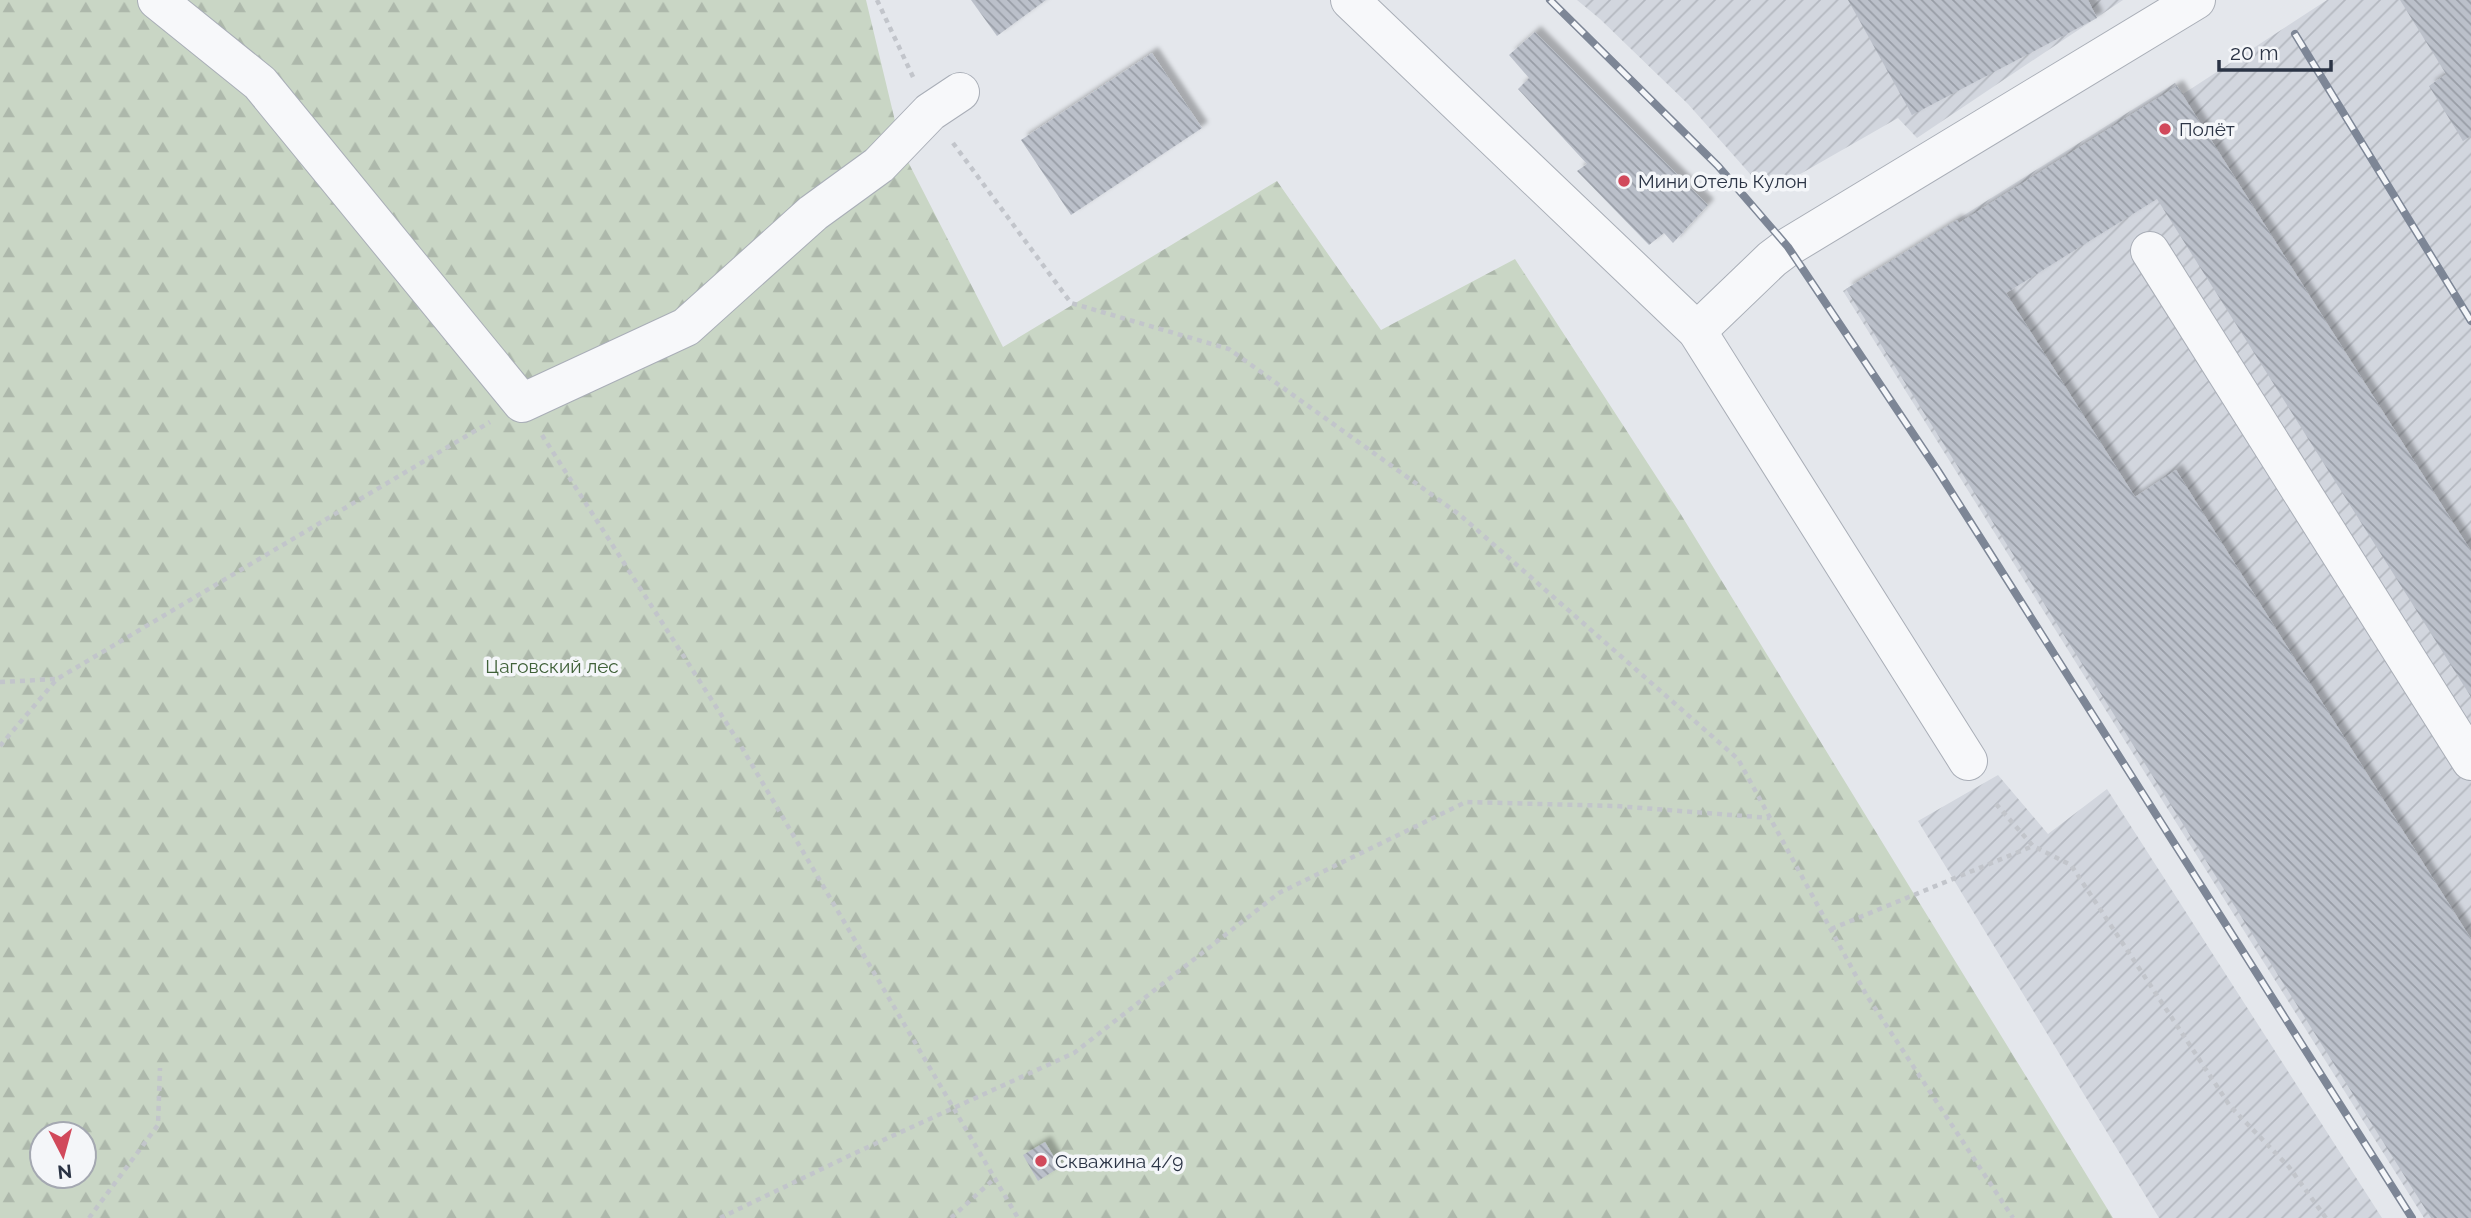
<svg xmlns="http://www.w3.org/2000/svg" width="2471" height="1218" font-family="Raleway,sans-serif">
<style>
.industrial{fill:url(#industrial-furrows)}
.forest{fill:url(#forest-firs);fill-rule:evenodd}
.building{fill:url(#building-back-hatch);filter:url(#shadow)}
.lines{fill:none;stroke-linecap:round;stroke-linejoin:round}
.minor-casing{stroke:#a9aeb7;stroke-width:40}
.path{stroke:#c2c5cb;stroke-width:4.5;stroke-dasharray:5 5;stroke-linecap:butt}
.minor{stroke:#f7f8fa;stroke-width:38}
.rail-casing{stroke:#7d8696;stroke-width:8}
.rail{stroke:#f4f6f9;stroke-width:5;stroke-dasharray:16;stroke-linecap:butt}
.poi-dot{fill:#d1495b;stroke:#f4f6f9;stroke-width:2.5}
.labels{text-anchor:middle;stroke-width:7;stroke-linejoin:round;paint-order:stroke}
.poi-label{font-size:19px;fill:#2b3445;stroke:#f4f6f9;text-anchor:start}
.park-label{font-size:19px;fill:#3f6138;stroke:#f4f6f9}
</style>
<defs>
<pattern id="industrial-furrows" width="10" height="10" patternUnits="userSpaceOnUse" patternTransform="scale(1.75)"><rect width="10" height="10" fill="#d2d6de"/><path d="M-1 1l2-2M0 10L10 0M9 11l2-2" fill="none" stroke="#b4b8c0"/></pattern>
<pattern id="forest-firs" width="22" height="20" patternUnits="userSpaceOnUse" patternTransform="scale(1.75)"><rect width="22" height="20" fill="#c9d6c5"/><path d="M5 1l3.5 6h-7zM16 11l3.5 6h-7z" fill="#adb8ab"/></pattern>
<pattern id="building-back-hatch" width="6" height="6" patternUnits="userSpaceOnUse" patternTransform="scale(1.75)"><rect width="6" height="6" fill="#bbc0ca"/><path d="M-1 5l2 2M0 0l6 6M5-1l2 2" fill="none" stroke="#989da6"/></pattern>
<filter id="shadow"><feDropShadow dx="6" dy="-6" stdDeviation="2" flood-color="#0004"/></filter>
</defs>
<rect width="100%" height="100%" fill="#e4e7ec"/>
<g class="industrial">
<polygon points="1577,0 2123,0 1917,138 1898,118 1767,193 1688,104 1600,19"/>
<polygon points="2327,0 2471,0 2471,1218 2424,1218 1843,291 2175,83 2183,94"/>
<polygon points="1998,775 2048,834 2107,789 2382,1218 2159,1218 1918,821"/>
</g>
<path class="forest" d="M0 0H866L902 150 1003 347 1277 181 1381 330 1515 259 1680 513 2113 1218H0ZM42 1134H84V1176H42Z"/>
<g class="building">
<polygon points="971,0 1046,0 997,36"/>
<polygon points="1848,0 2088,0 2097,18 1912,115"/>
<polygon points="2400,0 2471,0 2471,136 2463,141 2429,86 2446,74"/>
<polygon points="1535,32 1708,205 1673,243 1664,233 1649,245 1577,171 1587,164 1518,89 1529,78 1509,55"/>
<polygon points="1152,53 1202,128 1071,215 1021,140"/>
<polygon points="2177,86 2471,551 2471,697 2157,199 2006,293 2135,497 2176,470 2471,939 2471,1218 2431,1218 1846,289 1957,220 1959,223"/>
<polygon points="1045,1142 1060,1167 1038,1181 1023,1155"/>
</g>
<g class="lines">
<g class="minor-casing">
<g id="minor">
<polyline points="157,0 260,83 522,403 686,327 813,213 879,165 930,112 960,92"/>
<polyline points="1350,0 1697,331 1968,761"/>
<polyline points="2150,251 2471,761"/>
<polyline points="1697,331 1772,259 1788,247 2196,0"/>
</g>
</g>
<g class="path">
<polyline points="877,0 914,79"/>
<polyline points="953,143 1071,303 1229,349 1460,515 1738,759 1867,996 2013,1218"/>
<polyline points="542,435 738,741 1018,1218"/>
<polyline points="0,682 56,679"/>
<polyline points="0,746 57,679 490,422"/>
<polyline points="1996,804 2033,846 2071,865 2230,1106 2289,1167 2326,1218"/>
<polyline points="1831,929 2033,846"/>
<polyline points="89,1218 158,1125 160,1068"/>
<polyline points="720,1218 855,1153 1074,1053 1279,893 1466,802 1616,806 1770,818"/>
<polyline points="951,1218 995,1178"/>
</g>
<use href="#minor" class="minor"/>
<g class="rail-casing">
<g id="rail">
<polyline points="1550,0 1718,166 1788,247 1938,471 2412,1218"/>
<polyline points="2295,34 2471,321"/>
</g>
</g>
<use href="#rail" class="rail"/>
</g>
<g class="poi-dot">
<circle cx="2165" cy="129" r="7"/>
<circle cx="1624" cy="181" r="7"/>
<circle cx="1041" cy="1161" r="7"/>
</g>
<g class="labels">
<g class="poi-label">
<text x="2179" y="136">Полёт</text>
<text x="1638" y="188">Мини Отель Кулон</text>
<text x="1055" y="1168">Скважина 4/9</text>
</g>
<g class="park-label">
<text x="552" y="673">Цаговский лес</text>
</g>
</g>
<g transform="translate(63 1155) rotate(174)"><circle r="33" fill="#f4f6f9" stroke="#a4a8b1" stroke-width="2"/>
<path d="M0-5L12 26L0 18L-12 26Z" fill="#d1495b"/>
<text y="-10" font-size="19" font-weight="bold" text-anchor="middle" fill="#2b3445">N</text>
</g>
<path d="M2219 60v10h112v-10" fill="none" stroke="#2b3445" stroke-width="3.5"/>
<text x="2230" y="60" font-size="21" fill="#2b3445" stroke="#f4f6f9" stroke-width="5" paint-order="stroke">20 m</text>
</svg>
